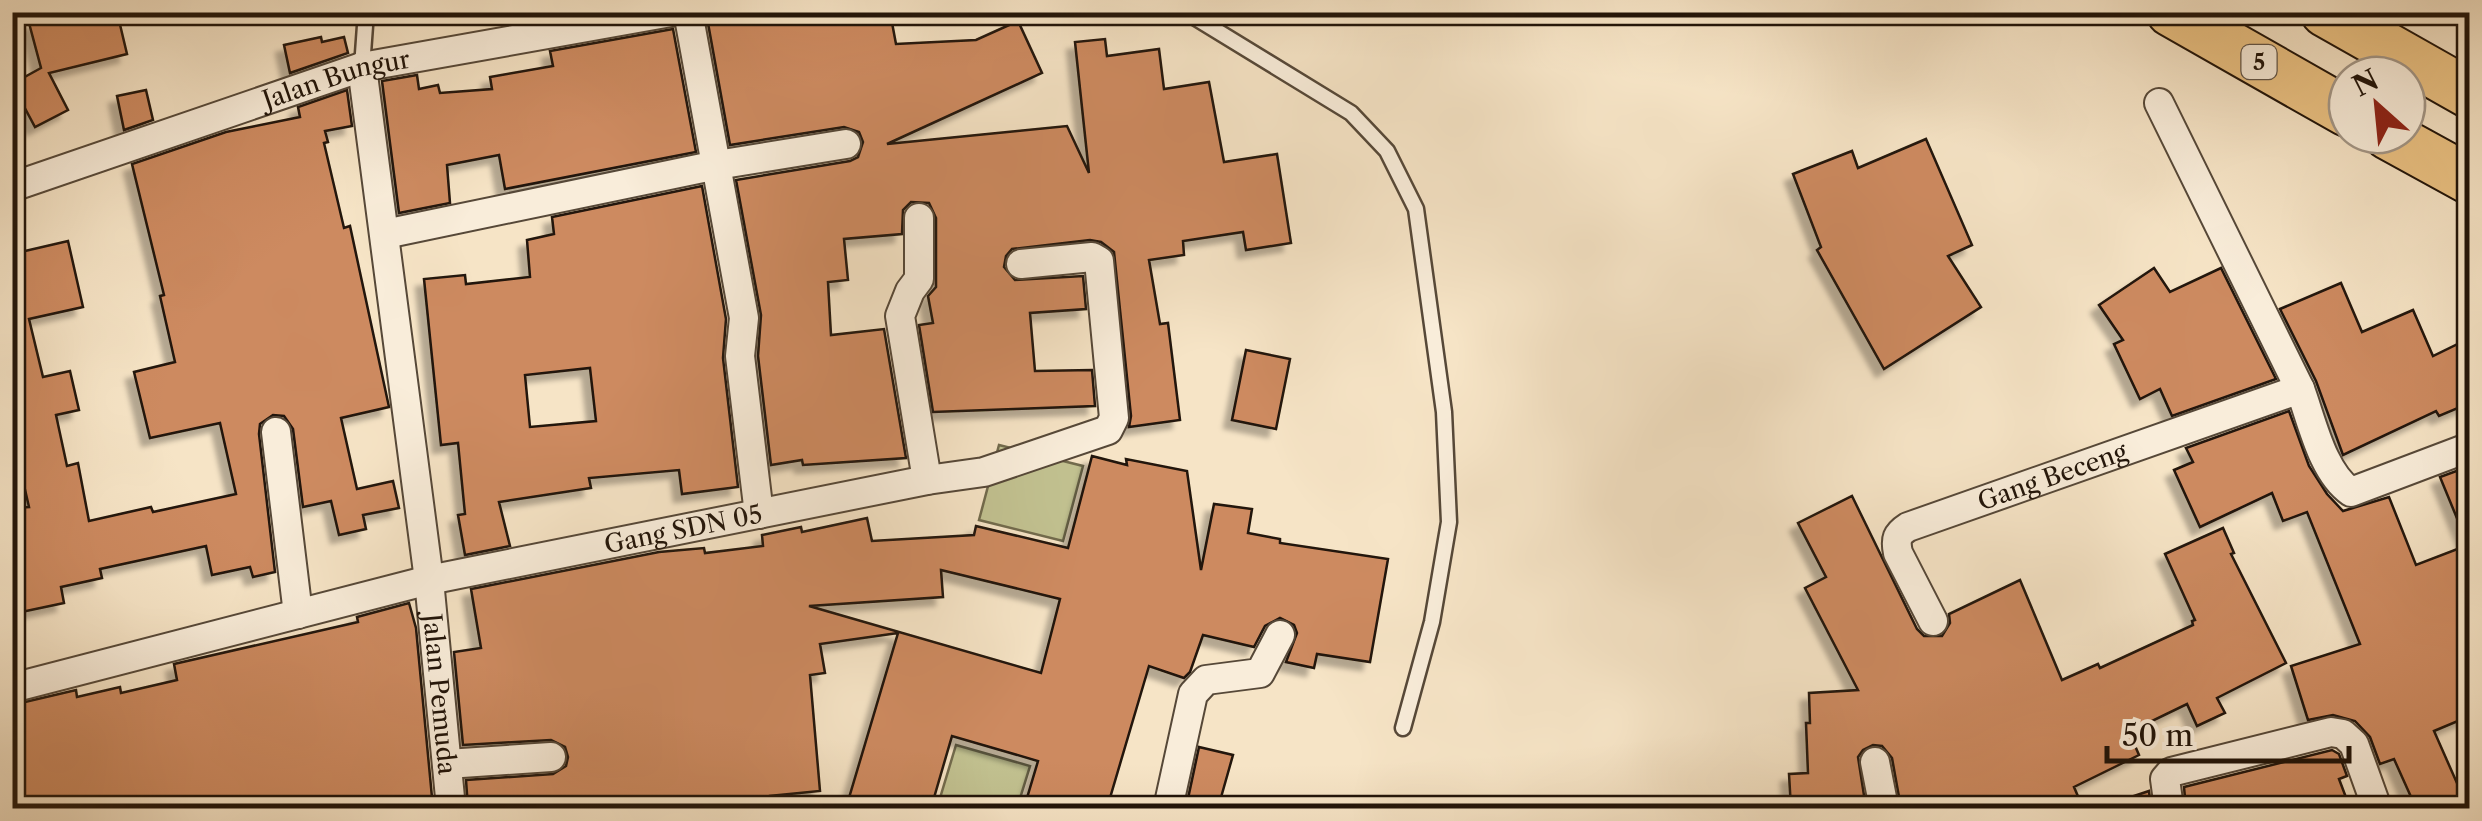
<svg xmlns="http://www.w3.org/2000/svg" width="2482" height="821" font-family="'Libre Caslon Text',serif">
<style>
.green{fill:#c2c291;stroke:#726b4d;stroke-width:2.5}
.building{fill:#cd8a61;stroke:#211409;stroke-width:2.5;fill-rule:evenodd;filter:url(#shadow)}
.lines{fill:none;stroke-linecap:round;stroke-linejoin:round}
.service-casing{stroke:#564838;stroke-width:19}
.minor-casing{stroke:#564838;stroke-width:32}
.motorway-casing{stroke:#211409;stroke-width:52}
.service{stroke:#f9edda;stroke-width:14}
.minor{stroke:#f9edda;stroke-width:28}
.motorway{stroke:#ebc283;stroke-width:48}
.labels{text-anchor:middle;stroke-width:10;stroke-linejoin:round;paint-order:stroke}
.shield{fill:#f9edda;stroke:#625548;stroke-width:2.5}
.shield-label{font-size:22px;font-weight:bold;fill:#211409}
.street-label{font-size:25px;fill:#211409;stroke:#f9edda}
</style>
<defs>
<filter id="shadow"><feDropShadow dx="-8" dy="8" stdDeviation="2.5" flood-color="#0004"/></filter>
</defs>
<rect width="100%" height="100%" fill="#f6e4c6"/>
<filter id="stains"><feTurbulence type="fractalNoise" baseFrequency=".002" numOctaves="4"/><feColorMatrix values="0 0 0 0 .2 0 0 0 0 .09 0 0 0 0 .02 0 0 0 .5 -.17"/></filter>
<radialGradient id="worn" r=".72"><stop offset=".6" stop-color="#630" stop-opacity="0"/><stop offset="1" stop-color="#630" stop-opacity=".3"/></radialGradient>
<g class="green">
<polygon points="999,445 1083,466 1063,541 979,520"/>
<polygon points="956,745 1030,766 1017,808 937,808"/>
</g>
<g class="building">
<polygon points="75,12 117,12 127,54 49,73 68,110 35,127 12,84 41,68 29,23"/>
<polygon points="706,12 890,12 896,44 976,40 1018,21 1042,73 887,144 1067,126 1089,173 1075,42 1105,39 1107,56 1159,49 1164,89 1209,82 1224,162 1277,154 1291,243 1246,250 1243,232 1183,241 1184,255 1149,260 1160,324 1168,323 1180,420 1129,427 1131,416 1114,252 1101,242 1090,240 1012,249 1006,256 1004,267 1015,280 1083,276 1086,309 1030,313 1035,371 1092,370 1095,406 933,412 919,325 933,323 928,296 936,287 936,218 929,203 911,202 903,210 902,234 844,239 848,280 828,282 831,335 884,329 906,458 803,465 802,460 771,465 758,356 761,315 736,180 850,161 858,157 863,142 859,132 844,127 730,145"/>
<polygon points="673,29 696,152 505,189 499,155 447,165 450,203 399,213 382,81 417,75 419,89 438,85 440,93 492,89 490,77 553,66 550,51"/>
<polygon points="321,37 322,42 344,37 348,53 290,73 284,45"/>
<polygon points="146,90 153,120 124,130 117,96"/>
<polygon points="347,90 352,126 325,131 328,142 324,143 344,228 350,226 389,407 341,418 357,489 393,481 399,508 363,515 366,529 339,535 331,501 303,507 293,429 284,416 273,415 260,424 259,434 275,572 253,577 250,567 212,575 206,546 100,569 102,578 61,587 64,603 12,614 12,508 29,507 12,433 12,254 68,241 83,307 29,319 43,377 70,371 79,410 56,415 67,466 78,463 89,521 151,507 153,512 236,494 220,423 150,438 134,372 175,362 160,296 164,295 132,164 226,132 300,117 298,107"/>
<polygon points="1926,139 1972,245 1948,256 1981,307 1884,369 1817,250 1821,247 1793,174 1852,151 1858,168"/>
<path d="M702 186 726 319 723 358 738 487 682 494 679 470 589 478 591 488 499 502 510 546 465 555 458 515 465 514 458 443 441 445 424 279 465 275 466 284 530 277 527 240 554 234 552 217ZM590 368 596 421 530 427 525 375Z"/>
<polygon points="2154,268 2170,292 2221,268 2276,379 2172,416 2160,389 2140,399 2114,344 2123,340 2099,305"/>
<polygon points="2341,283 2362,332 2413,310 2433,356 2470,338 2470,403 2439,416 2436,411 2343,455 2316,381 2280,309"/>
<polygon points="1246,350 1290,359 1276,429 1232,420"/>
<polygon points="2289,411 2309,466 2327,494 2343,511 2389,497 2416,565 2468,545 2440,477 2470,466 2470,716 2434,731 2468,808 2416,808 2394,759 2380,764 2370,737 2355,721 2333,715 2308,720 2291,666 2360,644 2307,512 2283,521 2272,493 2200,527 2174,470 2193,462 2186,448"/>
<path d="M1092 456 1127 465 1126 459 1187 471 1201 570 1214 504 1252 509 1248 533 1280 539V543L1388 559 1370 662 1317 654 1314 668 1286 662 1297 633 1294 625 1280 618 1265 626 1254 647 1203 635 1190 672 1184 678 1149 666 1107 808H1024L1038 761 952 736 931 808H846L898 633 820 644 825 673 810 675 820 791 770 796V808H468L466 780 553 774 566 766 568 757 565 747 551 740 463 745 454 652 481 648 471 589 659 552 704 548 705 553 763 546 762 535 801 527 802 532 867 518 872 541 974 535 976 526 1068 548ZM941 570 1060 599 1041 673 809 606 943 597Z"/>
<polygon points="1852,496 1917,629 1924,636 1942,636 1950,623 1949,614 2020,580 2062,680 2098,664 2100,668 2193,625 2192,621 2195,620 2165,554 2223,528 2234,553 2231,554 2286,663 2217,698 2225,713 2197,726 2187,704 2129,732 2139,755 2074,787 2083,808 2007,808 2006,801 1958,808 1901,808 1892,758 1882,746 1873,745 1863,750 1858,757 1866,808 1791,808 1789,774 1808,773 1806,723 1810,723 1809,693 1858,690 1805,588 1826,577 1798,523"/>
<polygon points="409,603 416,628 433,808 12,808 12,705 76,690 77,697 120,687 121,693 177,680 174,664 358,622 357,617"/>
<polygon points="1199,747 1233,755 1218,808 1186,808"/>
<polygon points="2332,750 2339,754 2347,776 2339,779 2350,808 2186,808 2184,787"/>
<polygon points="2149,791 2151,808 2110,808 2110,804"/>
</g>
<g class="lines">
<g class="service-casing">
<g id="service">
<polyline points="1186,12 1351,113 1387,151 1416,209 1444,412 1449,522 1432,622 1403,728"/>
<polyline points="362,67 366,12"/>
</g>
</g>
<g class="minor-casing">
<g id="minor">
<polyline points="688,12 744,318 740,356 759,514"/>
<path id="s1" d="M362 67 429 580 451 808"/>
<polyline points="2159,103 2300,389"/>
<path id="s2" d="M12 187 362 67 671 12"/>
<polyline points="919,218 919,279 910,291 900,316 927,480"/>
<polyline points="385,234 717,165 846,144"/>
<polyline points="276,432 298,614"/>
<path id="s3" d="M1933 621 1898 553C1895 539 1897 534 1908 527L2300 389C2312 421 2322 472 2351 492L2470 447"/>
<path id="s4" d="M12 688 429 580 927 480 984 472 1108 430 1114 418 1099 261 1092 257 1021 264"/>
<polyline points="1875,762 1884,808"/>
<polyline points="447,764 551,757"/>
<polyline points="1168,808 1193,694 1206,680 1260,673 1280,635"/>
<polyline points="2169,808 2165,779 2171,772 2331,732 2343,734 2354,744 2377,808"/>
</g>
</g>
<g class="motorway-casing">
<g id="motorway">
<polyline points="2171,12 2347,112"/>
<polyline points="2325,12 2470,94"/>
<polyline points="2388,135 2470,180"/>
</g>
</g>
<use href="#service" class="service"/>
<use href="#minor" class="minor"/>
<use href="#motorway" class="motorway"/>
</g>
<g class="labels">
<rect class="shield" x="2241.5" y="45" width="35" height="34" rx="8"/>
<g class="shield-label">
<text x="2259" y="70">5</text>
</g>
<g class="street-label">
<text dy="9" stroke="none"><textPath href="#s2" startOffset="342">Jalan Bungur</textPath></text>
<text dy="9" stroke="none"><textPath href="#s3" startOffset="260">Gang Beceng</textPath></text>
<text dy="9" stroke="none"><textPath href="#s4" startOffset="690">Gang SDN 05</textPath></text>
<text dy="9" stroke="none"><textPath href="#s1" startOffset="632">Jalan Pemuda</textPath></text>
</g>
</g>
<rect width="2482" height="821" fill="none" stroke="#f6e4c6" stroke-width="50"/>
<rect x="15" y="15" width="2452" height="791" fill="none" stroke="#211409" stroke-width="5"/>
<rect x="25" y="25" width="2432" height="771" fill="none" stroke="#211409" stroke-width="2.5"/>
<g transform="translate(2377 105) rotate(333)"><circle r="48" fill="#f9edda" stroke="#a39686" stroke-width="2.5"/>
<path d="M0-8L18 38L0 25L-18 38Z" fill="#8f2418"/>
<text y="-15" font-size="28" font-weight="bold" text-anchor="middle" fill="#211409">N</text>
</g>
<path d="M2107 746v15h242v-15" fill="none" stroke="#211409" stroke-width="5"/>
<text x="2122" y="746" font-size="30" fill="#211409" stroke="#f9edda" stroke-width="8" paint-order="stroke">50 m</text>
<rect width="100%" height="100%" filter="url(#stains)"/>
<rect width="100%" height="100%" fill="url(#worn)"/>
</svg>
